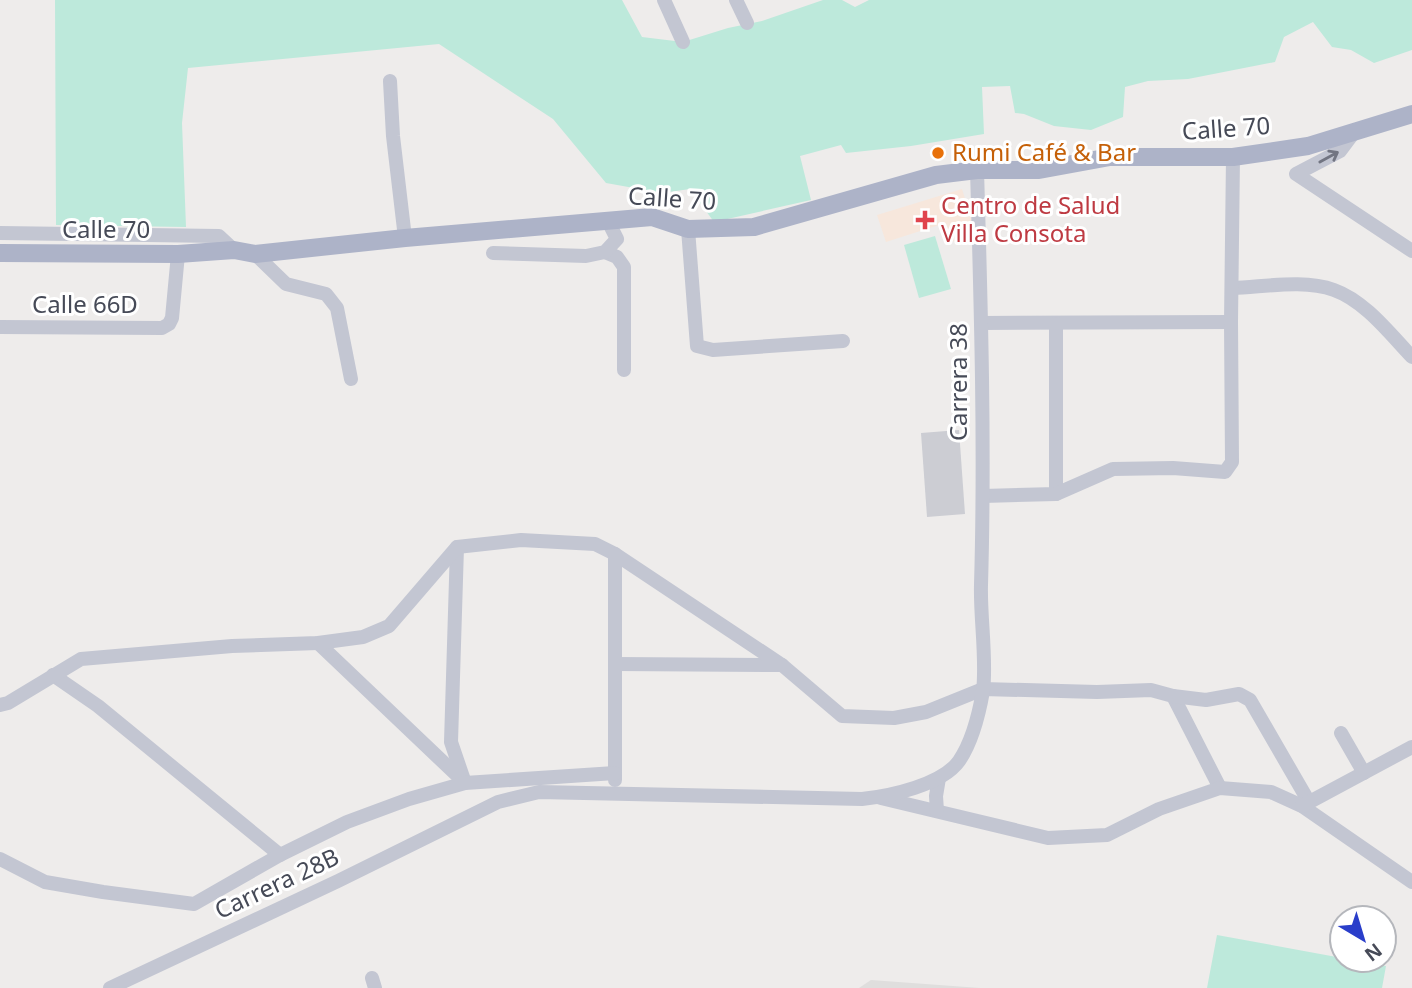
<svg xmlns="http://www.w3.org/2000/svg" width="1412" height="988" font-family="'Noto Sans',sans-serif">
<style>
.education{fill:#dfdedd}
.medical{fill:#f7e7dc}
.green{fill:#bde9db}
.building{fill:#cccdd3}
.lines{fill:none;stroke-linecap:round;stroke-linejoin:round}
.minor{stroke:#c3c6d2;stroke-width:14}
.major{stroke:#adb3c8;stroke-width:18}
.oneway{stroke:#727582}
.food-dot{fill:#e8710a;stroke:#fff;stroke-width:2.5}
.health-dot{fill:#e0444e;stroke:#fff;stroke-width:2.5}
.labels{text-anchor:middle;stroke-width:6;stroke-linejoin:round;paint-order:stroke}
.street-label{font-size:24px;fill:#464a57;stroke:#fff}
.food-label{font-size:24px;fill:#c56008;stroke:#fff;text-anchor:start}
.health-label{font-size:24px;fill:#be3a42;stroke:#fff;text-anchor:start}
</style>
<rect width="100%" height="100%" fill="#eeeceb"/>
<polygon class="education" points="871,980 980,988 859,988"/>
<polygon class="medical" points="962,189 976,234 945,244 939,225 886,242 877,215"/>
<g class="green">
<polygon points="55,0 622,0 642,37 683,42 728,28 762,21 823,0 842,0 855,7 869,0 1412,0 1412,50 1374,63 1351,50 1332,47 1313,22 1284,37 1275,62 1188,79 1148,81 1125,87 1123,117 1091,130 1054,126 1024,114 1015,113 1010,86 982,87 984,134 911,146 846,153 841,145 800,156 811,200 714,222 690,189 662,193 606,183 553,119 439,44 188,68 182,123 186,227 56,225"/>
<polygon points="935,236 951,289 919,298 904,245"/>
<polygon points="1217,935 1342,958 1342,960 1386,966 1382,988 1207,988"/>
</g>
<polygon class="building" points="959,430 965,514 927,517 921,433"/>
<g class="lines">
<g class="minor">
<polyline points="664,0 683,42"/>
<polyline points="736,0 747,23"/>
<polyline points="390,81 393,136 405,238"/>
<polyline points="1355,131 1340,151 1296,174 1412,251"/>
<polyline points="688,229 697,346 713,350 843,341"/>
<polyline points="0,233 219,236 234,250"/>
<polyline points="605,252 617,257 624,267 624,370"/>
<polyline points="493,253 586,256 605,252 617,239 608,221"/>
<polyline points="255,254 286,284 326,294 337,308 351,379"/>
<path d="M1232 288C1264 287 1304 279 1334 290 1365 301 1390 334 1412 357"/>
<polyline points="982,323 1231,322"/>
<polyline points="1056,324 1056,494"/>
<polyline points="0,327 162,328 169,324 172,318 178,254"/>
<polyline points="983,496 1056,494 1113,469 1173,468 1225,472 1232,462 1231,322 1233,157"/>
<polyline points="457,547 451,742 465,783"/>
<polyline points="318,643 462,780"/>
<polyline points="616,664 782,665"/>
<polyline points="53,675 98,706 280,855"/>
<polyline points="1173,696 1220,788"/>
<polyline points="0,705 8,703 81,659 232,646 318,643 363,637 389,626 457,547 521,540 595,544 615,554 782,665 842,716 894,718 926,712 983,689 1097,692 1151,690 1173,696 1206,700 1239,694 1250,700 1309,802"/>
<polyline points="1341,733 1364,773"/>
<polyline points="615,780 615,554"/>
<polyline points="881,798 1048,838 1107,835 1159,809 1220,788 1271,792 1302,806 1412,882"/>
<polyline points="1302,806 1412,747"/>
<polyline points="937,811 936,796 939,778"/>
<polyline points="0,859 45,882 103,892 194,904 280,855 347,822 409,799 465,783 615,773"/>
<polyline points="372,978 375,988"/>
<path d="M110 988 338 881 498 802 539 792 862 799C890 796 942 785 959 761 972 742 979 714 983 691 987 660 980 617 981 585 985 447 981 309 977 170"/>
</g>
<polyline class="major" points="0,253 178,254 234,250 255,254 405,238 652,217 688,229 754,227 936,175 977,170 1039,170 1110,157 1233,157 1308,146 1412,114"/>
</g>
<defs><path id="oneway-shaft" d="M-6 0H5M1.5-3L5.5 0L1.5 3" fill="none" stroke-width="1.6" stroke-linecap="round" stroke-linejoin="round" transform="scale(1.75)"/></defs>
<use class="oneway" href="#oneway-shaft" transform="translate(1329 157) rotate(-29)"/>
<circle class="food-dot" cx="938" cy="153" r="7"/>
<path class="health-dot" d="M921.5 209.5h7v7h7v7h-7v7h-7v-7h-7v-7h7z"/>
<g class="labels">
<g class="street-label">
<text transform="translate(1226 129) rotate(-4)" y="8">Calle 70</text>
<text transform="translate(672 199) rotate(4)" y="8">Calle 70</text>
<text x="106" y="238">Calle 70</text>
<text x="85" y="313">Calle 66D</text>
<text transform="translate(959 382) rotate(-90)" y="8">Carrera 38</text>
<text transform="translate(277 884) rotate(-25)" y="8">Carrera 28B</text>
</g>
<g class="food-label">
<text x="952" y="161">Rumi Café &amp; Bar</text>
</g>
<g class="health-label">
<text x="941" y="214">Centro de Salud<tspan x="941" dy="28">Villa Consota</tspan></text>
</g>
</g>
<g transform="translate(1363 939) rotate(142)"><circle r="33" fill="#ffffff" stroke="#b5b7bc" stroke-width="2"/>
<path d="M0-5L12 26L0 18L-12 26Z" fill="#2a3eca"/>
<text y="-10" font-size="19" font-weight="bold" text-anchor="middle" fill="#464a57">N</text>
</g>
</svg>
